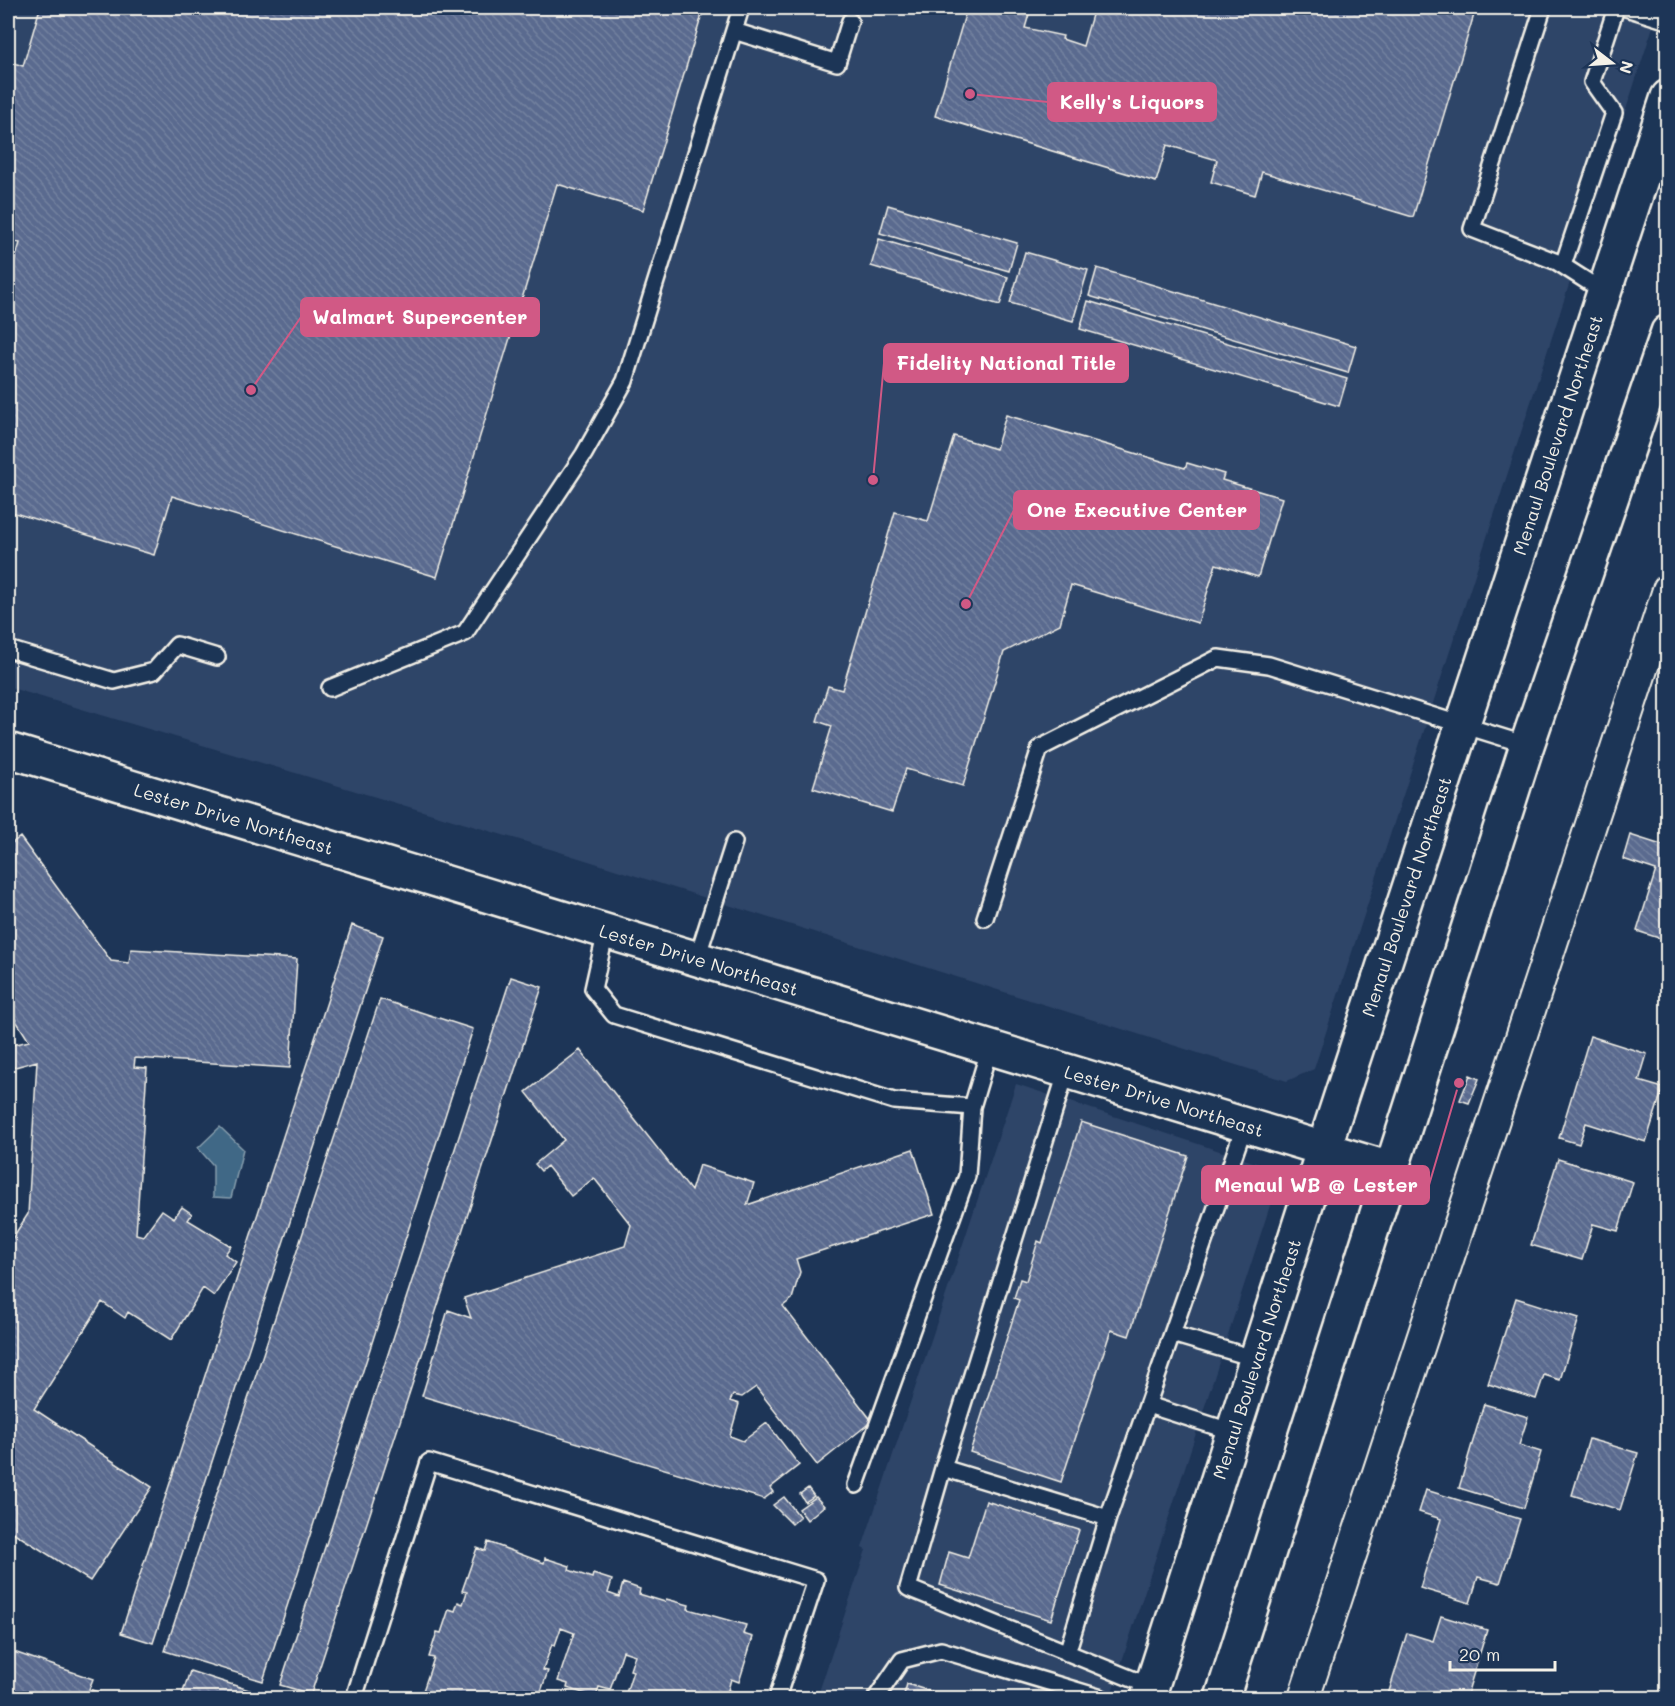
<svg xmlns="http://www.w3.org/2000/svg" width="1675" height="1706" font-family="Mali,sans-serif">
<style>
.built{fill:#2f4568}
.water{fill:#3f6786;stroke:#879ead;stroke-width:1.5}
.building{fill:url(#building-back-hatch);stroke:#f4f1e8;stroke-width:1.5}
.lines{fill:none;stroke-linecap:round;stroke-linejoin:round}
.service-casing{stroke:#f4f1e8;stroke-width:20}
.minor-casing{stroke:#f4f1e8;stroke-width:34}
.tertiary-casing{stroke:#f4f1e8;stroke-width:38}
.secondary-casing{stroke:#f4f1e8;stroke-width:38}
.service{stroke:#1d3557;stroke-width:15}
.minor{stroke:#1d3557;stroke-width:30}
.tertiary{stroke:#1d3557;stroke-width:33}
.secondary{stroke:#1d3557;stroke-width:33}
.labels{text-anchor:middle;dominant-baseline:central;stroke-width:4.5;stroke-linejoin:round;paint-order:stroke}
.street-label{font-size:18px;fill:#f4f1e8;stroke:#1d3557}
.leader{fill:none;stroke:#d15985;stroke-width:2}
.callout-dot{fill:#d15985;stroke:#1d3557;stroke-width:2}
.callout{fill:#d15985;stroke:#d15985;stroke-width:2}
.callout-label{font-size:20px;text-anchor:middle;font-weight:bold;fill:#fff}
</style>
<defs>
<pattern id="building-back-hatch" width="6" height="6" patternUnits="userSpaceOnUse" patternTransform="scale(1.5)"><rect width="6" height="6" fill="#5a6b8f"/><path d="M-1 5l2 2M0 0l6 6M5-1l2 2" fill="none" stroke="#72819f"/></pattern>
</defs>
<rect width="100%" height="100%" fill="#1d3557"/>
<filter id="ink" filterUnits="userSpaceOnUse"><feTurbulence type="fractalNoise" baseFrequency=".0167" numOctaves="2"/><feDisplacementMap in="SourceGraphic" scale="12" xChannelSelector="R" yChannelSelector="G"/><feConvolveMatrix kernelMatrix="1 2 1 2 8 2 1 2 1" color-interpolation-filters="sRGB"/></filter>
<g filter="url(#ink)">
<path class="built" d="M 8,8 L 1659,8 L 1314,1069 L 1287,1081 L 560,852 L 8,687 Z
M 1016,1084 L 1259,1164 L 1272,1176 L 1276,1187 L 1110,1698 L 817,1698 L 866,1550 L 862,1548 Z"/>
<path class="water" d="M 220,1127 L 243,1149 L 231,1198 L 213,1197 L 213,1165 L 198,1148 Z"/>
<path class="building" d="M 40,8 L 704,8 L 643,210 L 557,184 L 437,577 L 172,496 L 154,555 L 8,511 L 8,283 L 20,243 L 8,240 L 8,61 L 23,66 Z
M 967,8 L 1018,8 L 1030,11 L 1025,28 L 1063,36 L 1062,39 L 1083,46 L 1094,8 L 1112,11 L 1113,8 L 1476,8 L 1413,217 L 1262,172 L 1255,195 L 1211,182 L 1217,160 L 1167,145 L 1156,182 L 935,116 Z
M 888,205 L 1017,243 L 1009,271 L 880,233 Z
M 879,239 L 1008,277 L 1000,305 L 871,266 Z
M 1025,252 L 1088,270 L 1073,321 L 1010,303 Z
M 1097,268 L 1356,346 L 1348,373 L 1089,296 Z
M 1088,301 L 1347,379 L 1339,406 L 1080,329 Z
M 1006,415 L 1185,468 L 1187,463 L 1224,474 L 1222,480 L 1282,498 L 1258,577 L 1216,564 L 1198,623 L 1071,585 L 1060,624 L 1004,652 L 963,786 L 906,769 L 892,812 L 813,788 L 832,726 L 817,721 L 828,686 L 842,690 L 895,512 L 928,521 L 954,436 L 996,449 Z
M 1630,835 L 1668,847 L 1668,941 L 1637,931 L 1656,870 L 1623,859 Z
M 20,837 L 111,961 L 129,963 L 131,949 L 297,959 L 290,1068 L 135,1058 L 134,1067 L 147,1068 L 136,1234 L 143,1236 L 162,1210 L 174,1218 L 182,1207 L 192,1214 L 188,1220 L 231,1246 L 225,1254 L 236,1262 L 214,1296 L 203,1288 L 171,1340 L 128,1312 L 125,1318 L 102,1302 L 34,1409 L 152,1487 L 90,1581 L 8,1529 L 8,1245 L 28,1214 L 37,1061 L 8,1069 L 8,1046 L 29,1041 L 8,1008 L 8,846 Z
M 352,925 L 383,936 L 153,1643 L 121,1633 Z
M 511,977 L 542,987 L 311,1694 L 280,1685 Z
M 380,999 L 473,1029 L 263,1681 L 165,1651 Z
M 1590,1036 L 1647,1054 L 1639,1081 L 1663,1088 L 1646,1142 L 1586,1123 L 1579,1144 L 1559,1138 Z
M 580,1050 L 691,1191 L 699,1165 L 754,1183 L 747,1205 L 913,1149 L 934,1214 L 796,1259 L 800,1272 L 792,1299 L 783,1306 L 872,1421 L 817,1465 L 756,1387 L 742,1397 L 733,1395 L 730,1401 L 739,1404 L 730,1436 L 743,1441 L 767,1423 L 799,1465 L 770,1488 L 773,1492 L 764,1499 L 422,1396 L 448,1310 L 471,1318 L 464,1298 L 625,1246 L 631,1225 L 594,1178 L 571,1196 L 547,1166 L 541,1171 L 535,1164 L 564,1140 L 526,1092 Z
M 1470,1075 L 1479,1079 L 1469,1103 L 1460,1100 Z
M 1081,1122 L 1188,1156 L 1129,1336 L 1111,1330 L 1061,1482 L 970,1452 L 1019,1300 L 1014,1298 L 1020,1279 L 1026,1281 L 1038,1241 L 1042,1243 Z
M 1558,1159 L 1633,1182 L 1618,1231 L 1593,1224 L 1582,1260 L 1531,1245 Z
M 1516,1298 L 1579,1318 L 1560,1380 L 1544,1375 L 1536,1399 L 1488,1384 Z
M 1484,1404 L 1528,1417 L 1519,1445 L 1541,1452 L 1524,1508 L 1459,1488 Z
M 1589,1439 L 1638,1453 L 1620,1510 L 1572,1495 Z
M 808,1488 L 814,1496 L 805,1502 L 800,1494 Z
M 1426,1490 L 1520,1519 L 1500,1583 L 1478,1577 L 1470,1603 L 1420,1588 L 1441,1519 L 1419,1512 Z
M 784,1497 L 800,1517 L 792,1524 L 773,1505 Z
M 816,1497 L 824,1506 L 807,1520 L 799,1509 Z
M 986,1501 L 1079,1530 L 1051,1620 L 940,1585 L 949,1552 L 968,1558 Z
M 488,1542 L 544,1563 L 545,1558 L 570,1566 L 569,1570 L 592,1578 L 593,1574 L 612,1580 L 608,1593 L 619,1597 L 623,1583 L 640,1589 L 639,1594 L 665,1602 L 666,1599 L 689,1605 L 688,1609 L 746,1625 L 743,1634 L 753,1637 L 739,1682 L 731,1679 L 728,1690 L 734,1692 L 732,1698 L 621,1698 L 622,1695 L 625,1696 L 633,1671 L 630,1670 L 635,1655 L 623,1651 L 610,1690 L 599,1687 L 596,1697 L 567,1688 L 568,1684 L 558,1681 L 574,1633 L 561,1628 L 555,1645 L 552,1644 L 543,1670 L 548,1671 L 540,1694 L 537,1692 L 535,1698 L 416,1698 L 418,1692 L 422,1694 L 434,1658 L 429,1657 L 437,1632 L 441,1633 L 449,1609 L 455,1611 L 458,1602 L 463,1604 L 467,1592 L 462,1591 L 477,1548 L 485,1551 Z
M 1441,1616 L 1487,1630 L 1466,1698 L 1387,1698 L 1407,1633 L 1433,1641 Z
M 8,1650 L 93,1679 L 89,1689 L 100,1693 L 98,1698 L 8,1698 Z
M 190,1671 L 252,1691 L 249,1698 L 181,1698 Z
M 907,1684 L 951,1698 L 903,1698 Z"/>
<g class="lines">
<defs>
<path id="service" d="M 1543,8 L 1472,229 L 1557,262 L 1604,292
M 1626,8 L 1668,21
M 734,31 L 837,63 L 850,21
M 1563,265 L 1614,113 L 1592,82 L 1616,8
M 8,649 L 114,681 L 154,671 L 177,645 L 217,657
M 330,688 L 465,633 L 584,454 L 625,381 L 741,8
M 985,918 L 1040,748 L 1218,658 L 1269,665 L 1527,745
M 606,931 L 593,989 L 614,1015 L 894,1101 L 972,1107
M 697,958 L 734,842
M 1067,1070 L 943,1468 L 1108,1518 L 1245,1124
M 1172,1334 L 1257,1359
M 1148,1405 L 1233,1432
M 943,1468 L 908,1588 L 1152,1687
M 856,1485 L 967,1176 L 972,1107 L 990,1047
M 1067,1653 L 1108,1518
M 354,1698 L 429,1462 L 816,1580 L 777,1698
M 876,1698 L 902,1660 L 941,1650 L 1102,1698"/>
<path id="minor" d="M 1304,1698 L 1668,590"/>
<g id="tertiary">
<path id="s1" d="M 8,750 L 1390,1169"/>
</g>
<g id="secondary">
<path id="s2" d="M 1148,1698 L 1324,1148 L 1668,97"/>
<path d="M 1222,1698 L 1527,745 L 1668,332"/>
</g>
</defs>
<use href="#service" class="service-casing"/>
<use href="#minor" class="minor-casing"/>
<use href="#tertiary" class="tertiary-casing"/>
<use href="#secondary" class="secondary-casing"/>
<use href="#service" class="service"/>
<use href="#minor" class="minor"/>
<use href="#tertiary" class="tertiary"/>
<use href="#secondary" class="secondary"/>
</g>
</g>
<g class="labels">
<g class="street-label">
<text stroke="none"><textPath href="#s2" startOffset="1328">Menaul Boulevard Northeast</textPath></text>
<text stroke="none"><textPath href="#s1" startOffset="236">Lester Drive Northeast</textPath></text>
<text stroke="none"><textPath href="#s2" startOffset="842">Menaul Boulevard Northeast</textPath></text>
<text stroke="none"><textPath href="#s1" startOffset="722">Lester Drive Northeast</textPath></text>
<text stroke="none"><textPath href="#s1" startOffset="1208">Lester Drive Northeast</textPath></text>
<text stroke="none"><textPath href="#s2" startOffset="356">Menaul Boulevard Northeast</textPath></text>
</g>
</g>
<path class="leader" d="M970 94L1048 102M251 390L301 317M873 480L884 363M966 604L1014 510M1459 1083L1429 1185"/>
<g class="callout-dot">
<circle cx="970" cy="94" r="6"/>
<circle cx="251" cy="390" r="6"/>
<circle cx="873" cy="480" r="6"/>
<circle cx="966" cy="604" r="6"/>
<circle cx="1459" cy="1083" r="6"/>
</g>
<g class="callout">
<rect x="1048" y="83" width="168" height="38" rx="6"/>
<rect x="301" y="298" width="238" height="38" rx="6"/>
<rect x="884" y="344" width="244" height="38" rx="6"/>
<rect x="1014" y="491" width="245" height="38" rx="6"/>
<rect x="1202" y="1166" width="227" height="38" rx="6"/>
</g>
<g class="callout-label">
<text x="1132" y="109">Kelly's Liquors</text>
<text x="420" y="324">Walmart Supercenter</text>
<text x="1006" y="370">Fidelity National Title</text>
<text x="1137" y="517">One Executive Center</text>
<text x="1316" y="1192">Menaul WB @ Lester</text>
</g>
<rect width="1675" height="1706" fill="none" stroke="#1d3557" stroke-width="30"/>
<rect x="15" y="15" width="1645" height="1676" fill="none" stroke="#f4f1e8" stroke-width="2" filter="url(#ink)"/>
<g transform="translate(1612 63) rotate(107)" stroke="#1d3557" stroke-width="4.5" paint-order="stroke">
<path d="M0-4.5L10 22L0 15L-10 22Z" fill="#f4f1e8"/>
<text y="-9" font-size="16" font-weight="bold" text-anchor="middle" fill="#f4f1e8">N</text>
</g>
<path d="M1450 1661v9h105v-9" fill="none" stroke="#f4f1e8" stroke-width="3"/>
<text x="1459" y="1661" font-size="18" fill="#f4f1e8" stroke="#1d3557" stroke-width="4.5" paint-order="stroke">20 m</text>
</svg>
